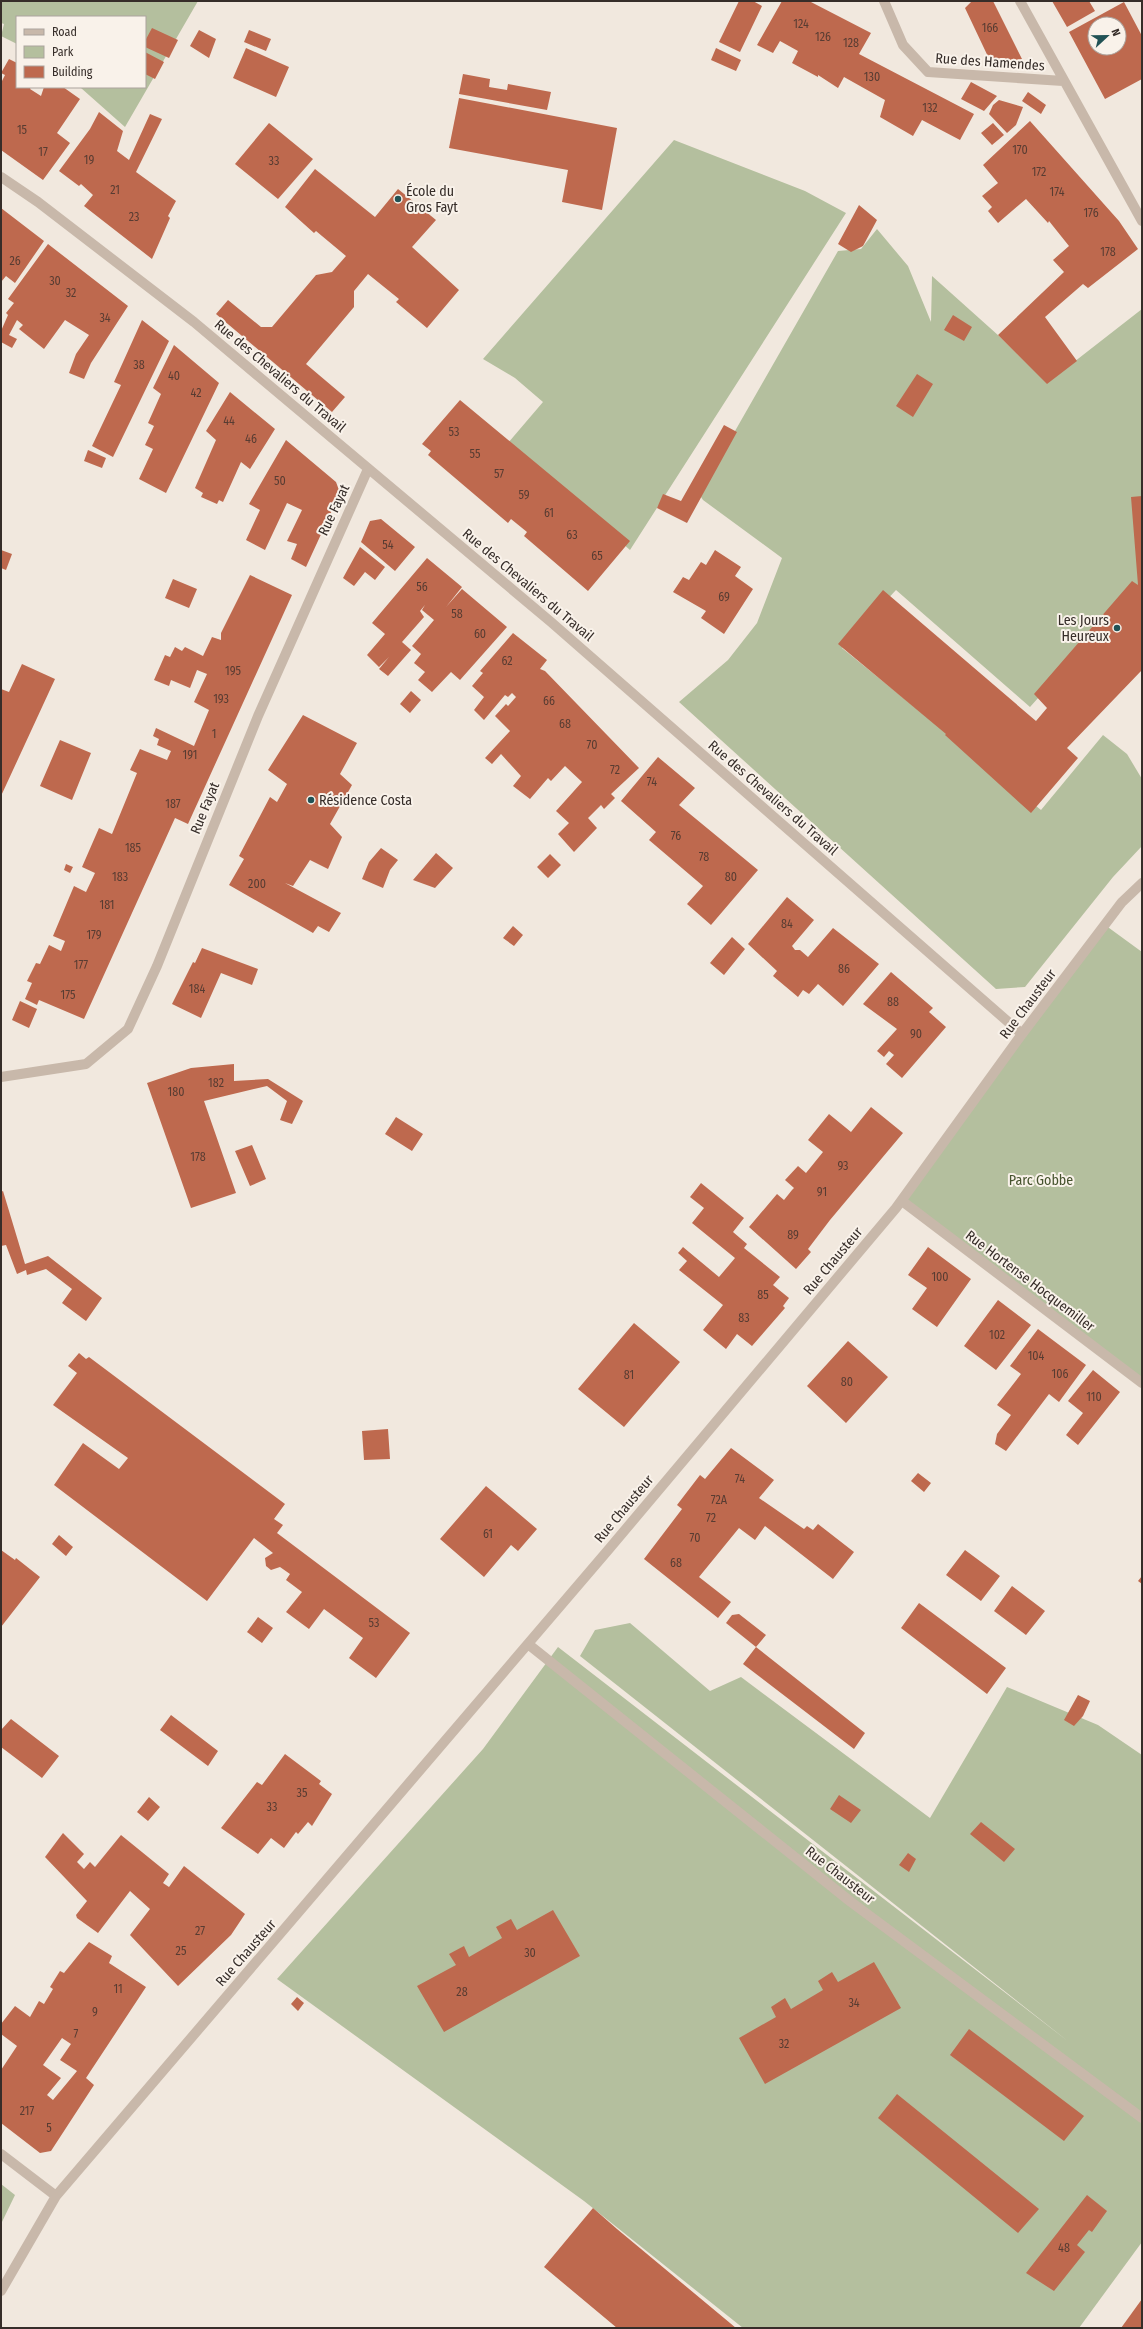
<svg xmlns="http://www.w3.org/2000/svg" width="1143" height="2329" font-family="'Fira Sans Condensed',sans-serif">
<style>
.green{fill:#b4bf9e}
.building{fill:#be694e;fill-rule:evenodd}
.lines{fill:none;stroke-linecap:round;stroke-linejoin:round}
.minor{stroke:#c8b8aa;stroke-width:10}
.poi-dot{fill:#215255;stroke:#f9f2ea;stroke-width:1.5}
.labels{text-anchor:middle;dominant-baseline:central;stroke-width:4;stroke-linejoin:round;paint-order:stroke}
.number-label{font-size:12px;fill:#583c32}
.street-label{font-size:14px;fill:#362d29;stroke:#f9f2ea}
.poi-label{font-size:14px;fill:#362d29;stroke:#f9f2ea;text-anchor:start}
.park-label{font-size:14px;fill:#46532e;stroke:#f9f2ea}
</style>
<rect width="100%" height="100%" fill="#f1e8de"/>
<path class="green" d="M 1,1 L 198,1 L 125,127 L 81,88 L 145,87 L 145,17 L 17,17 L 17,44 L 1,36 L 4,24 L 1,23 Z
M 674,140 L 805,191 L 846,213 L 630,550 L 508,443 L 543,402 L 515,378 L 483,359 Z
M 877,229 L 908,266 L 931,322 L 932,276 L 999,336 L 1047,383 L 1142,309 L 1142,582 L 1030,707 L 896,590 L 842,648 L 1041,810 L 1103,735 L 1127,754 L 1142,779 L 1142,846 L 1113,877 L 1025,987 L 996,989 L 679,702 L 728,660 L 757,623 L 782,558 L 703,500 L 699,494 L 838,251 L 861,249 Z
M 1105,925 L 1142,952 L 1142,1383 L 902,1201 Z
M 630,1623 L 710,1691 L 741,1677 L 930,1818 L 1007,1687 L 1098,1725 L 1142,1755 L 1142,2242 L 1079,2328 L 743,2328 L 584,2201 L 277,1979 L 483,1749 L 558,1647 L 1069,2042 L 580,1656 L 595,1630 Z
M 1,2184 L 15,2195 L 1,2224 Z"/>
<path class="building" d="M 739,1 L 753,1 L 762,6 L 740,52 L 719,42 Z
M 782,1 L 809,1 L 871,33 L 859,54 L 974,114 L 960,140 L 922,120 L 913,136 L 880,117 L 885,100 L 844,77 L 838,88 L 818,75 L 818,77 L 792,63 L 798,51 L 780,41 L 773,53 L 757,45 Z
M 972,1 L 993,1 L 1022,59 L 1008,65 L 992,65 L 965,8 Z
M 1052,1 L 1089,1 L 1095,11 L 1067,27 Z
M 1124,2 L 1142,36 L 1142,79 L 1105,99 L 1069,32 ZM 1095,24 L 1119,24 L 1119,48 L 1095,48 Z
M 152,28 L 178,40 L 169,58 L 145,47 L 145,41 Z
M 199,30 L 216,39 L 209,58 L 190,46 Z
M 249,30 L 271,39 L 266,51 L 244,42 Z
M 246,48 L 289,67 L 276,97 L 233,78 Z
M 716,48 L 741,60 L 736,71 L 711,60 Z
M 145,52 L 164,62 L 155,79 L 145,74 Z
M 9,59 L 17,63 L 17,87 L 31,87 L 30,89 L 41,96 L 44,87 L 63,87 L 80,99 L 57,133 L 70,143 L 43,180 L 1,150 L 1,83 L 5,75 L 1,73 Z
M 463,74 L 490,79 L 489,87 L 507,90 L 508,84 L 551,92 L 547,110 L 459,94 Z
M 971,82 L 997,96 L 984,111 L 961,99 Z
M 1028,92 L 1046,105 L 1041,114 L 1022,101 Z
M 459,98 L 617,128 L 602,210 L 562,202 L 568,170 L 449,148 Z
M 999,100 L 1023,107 L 1016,125 L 1007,133 L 989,114 L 993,105 Z
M 99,112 L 123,131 L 117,151 L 129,160 L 150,114 L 162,119 L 136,172 L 176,201 L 168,216 L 170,218 L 152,259 L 84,206 L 93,195 L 81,184 L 79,186 L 59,171 L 90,129 Z
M 1030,121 L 1119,221 L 1138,249 L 1088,288 L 1083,284 L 1045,317 L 1077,361 L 1047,384 L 998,335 L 1064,272 L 1053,260 L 1069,246 L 1049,221 L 1048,223 L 1026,199 L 998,223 L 988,211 L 992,207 L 982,196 L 998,183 L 983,165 Z
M 269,123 L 313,159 L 278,199 L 235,164 Z
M 993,123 L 1004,135 L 992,145 L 981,133 Z
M 315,169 L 375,217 L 398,189 L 436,220 L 412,247 L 459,290 L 427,328 L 396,302 L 399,299 L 368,274 L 354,291 L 354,307 L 306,364 L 345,397 L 332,412 L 216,314 L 228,300 L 261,327 L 272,327 L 316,275 L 332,272 L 346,256 L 316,231 L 314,233 L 285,207 Z
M 859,205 L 877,220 L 863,246 L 851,252 L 838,244 Z
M 1,208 L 44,241 L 15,283 L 6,276 L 1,282 Z
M 48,244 L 128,306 L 91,363 L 84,379 L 69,373 L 76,354 L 89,335 L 65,320 L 44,349 L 19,329 L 23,325 L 17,320 L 9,335 L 17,339 L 12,348 L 1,342 L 1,331 L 8,315 L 6,313 L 14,303 L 8,299 Z
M 953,315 L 972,327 L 964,341 L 944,330 Z
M 142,320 L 169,341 L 113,457 L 92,446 L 121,385 L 114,382 Z
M 174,345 L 219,383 L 166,493 L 139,479 L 153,449 L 145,445 L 154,426 L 148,423 L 161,394 L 153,388 Z
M 917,374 L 933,384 L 913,417 L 896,406 Z
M 230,392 L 275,429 L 250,469 L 241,462 L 223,502 L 219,500 L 217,504 L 201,497 L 203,493 L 195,488 L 216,440 L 206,431 Z
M 460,400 L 630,541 L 588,591 L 524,536 L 527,532 L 511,519 L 508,523 L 428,455 L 431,451 L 422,444 Z
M 724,425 L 737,432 L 687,523 L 657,508 L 663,494 L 681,501 Z
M 286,440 L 336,482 L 340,493 L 306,567 L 291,559 L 297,544 L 287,541 L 302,510 L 287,503 L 265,550 L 246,540 L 260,510 L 249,504 Z
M 88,450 L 106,458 L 102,468 L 84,461 Z
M 1142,496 L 1142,670 L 1067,748 L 1078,758 L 1031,813 L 945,735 L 946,734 L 838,644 L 883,590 L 1036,721 L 1047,708 L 1034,694 L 1132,581 L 1138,585 L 1131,497 Z
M 381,519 L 415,547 L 395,571 L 361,542 L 370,521 Z
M 360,547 L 385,567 L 375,580 L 365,572 L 354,586 L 343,578 Z
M 1,550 L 12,554 L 6,570 L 1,568 Z
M 715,550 L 741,567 L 735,576 L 753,589 L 724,634 L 701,618 L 706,611 L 673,592 L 683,577 L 689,580 L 701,562 L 706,565 Z
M 427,558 L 462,587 L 446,607 L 462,589 L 507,627 L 460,680 L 451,672 L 432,692 L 418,680 L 425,672 L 414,663 L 421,654 L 412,646 L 434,620 L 422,610 L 425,605 L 420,611 L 424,617 L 402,642 L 411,650 L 388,676 L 379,669 L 389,657 L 379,667 L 367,655 L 385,634 L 372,623 Z
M 250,575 L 292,595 L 188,824 L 175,818 L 84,1019 L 39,1000 L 37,1005 L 25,999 L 32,983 L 27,981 L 36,963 L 40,964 L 49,945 L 61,951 L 65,941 L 53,936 L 74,886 L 86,892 L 95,873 L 82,867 L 99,828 L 112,834 L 137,773 L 130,770 L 140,749 L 167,760 L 171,751 L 157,745 L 159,739 L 153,736 L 156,728 L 194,746 L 209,710 L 194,702 L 207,674 L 197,670 L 190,688 L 171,680 L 169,686 L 154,680 L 165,655 L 170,657 L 175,647 L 182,651 L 185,647 L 203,656 L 212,637 L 221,640 L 221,633 Z
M 173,579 L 197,589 L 189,608 L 165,598 Z
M 513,633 L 547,660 L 540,669 L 545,671 L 639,768 L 611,794 L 615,798 L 604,809 L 601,805 L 588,818 L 597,828 L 574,852 L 558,834 L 569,823 L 556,811 L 582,782 L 565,766 L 551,781 L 548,778 L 530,799 L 513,786 L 521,776 L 501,754 L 492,764 L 485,758 L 510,731 L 495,716 L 506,704 L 508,706 L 516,697 L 512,693 L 508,697 L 505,695 L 484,720 L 474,710 L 484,697 L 472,686 L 483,673 L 480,671 Z
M 22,664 L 55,679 L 1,796 L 1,689 L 9,692 Z
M 411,691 L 421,700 L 410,713 L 400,704 Z
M 303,715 L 357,743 L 340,774 L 352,785 L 330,824 L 342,837 L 328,869 L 310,860 L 293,886 L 285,883 L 341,913 L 329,932 L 318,926 L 313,933 L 229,885 L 244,859 L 239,856 L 270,797 L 277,802 L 287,784 L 268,770 Z
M 60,740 L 91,753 L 72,800 L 40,786 Z
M 658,757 L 695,788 L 679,805 L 758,870 L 711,925 L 687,904 L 703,886 L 649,840 L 656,832 L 621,801 Z
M 381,848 L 398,860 L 390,870 L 383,888 L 362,879 L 369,862 Z
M 436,853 L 453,868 L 435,888 L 413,880 Z
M 550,854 L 561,865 L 548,878 L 537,867 Z
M 66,864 L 73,867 L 70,873 L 64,870 Z
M 787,897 L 814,920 L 792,946 L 795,950 L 800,950 L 808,957 L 833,928 L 879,964 L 843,1006 L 818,984 L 809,994 L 803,990 L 798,997 L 773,976 L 777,971 L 748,944 Z
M 513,926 L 523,935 L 514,946 L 503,938 Z
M 732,937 L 745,949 L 724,975 L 710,963 Z
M 202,948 L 258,969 L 252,985 L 221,973 L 201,1018 L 172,1004 L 193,962 L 195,963 Z
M 891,972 L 933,1008 L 929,1012 L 946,1027 L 902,1078 L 886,1064 L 894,1055 L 889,1051 L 884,1057 L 877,1051 L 897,1029 L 863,1004 Z
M 20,1001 L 37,1009 L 29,1028 L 12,1020 Z
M 234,1064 L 234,1081 L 268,1079 L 303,1101 L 292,1124 L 280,1120 L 287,1101 L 267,1086 L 204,1101 L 236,1193 L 191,1208 L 147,1083 L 191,1068 Z
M 871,1107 L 903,1133 L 830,1220 L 808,1249 L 811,1252 L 796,1269 L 749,1227 L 777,1194 L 784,1200 L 792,1190 L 794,1188 L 785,1180 L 798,1166 L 806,1173 L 823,1152 L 808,1140 L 829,1114 L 851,1132 Z
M 396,1117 L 423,1134 L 412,1151 L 385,1134 Z
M 252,1145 L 266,1179 L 250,1186 L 235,1151 Z
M 701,1183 L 744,1218 L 733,1232 L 747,1244 L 744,1248 L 780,1277 L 773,1285 L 789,1298 L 783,1306 L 785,1308 L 752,1346 L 737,1334 L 726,1349 L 703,1330 L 723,1305 L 679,1270 L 687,1261 L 678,1253 L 683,1247 L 719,1277 L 735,1258 L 692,1223 L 704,1208 L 690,1197 Z
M 3,1191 L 25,1264 L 48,1256 L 102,1298 L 86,1321 L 62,1303 L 72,1289 L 46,1269 L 27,1275 L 26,1270 L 17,1274 L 6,1245 L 1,1246 L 1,1192 Z
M 928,1247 L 971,1279 L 937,1327 L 912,1309 L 927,1288 L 908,1275 Z
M 998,1300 L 1031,1325 L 996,1370 L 964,1346 Z
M 634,1323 L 680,1362 L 624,1427 L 578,1389 Z
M 1038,1329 L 1086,1365 L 1059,1402 L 1049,1394 L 1006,1451 L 995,1444 L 997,1434 L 1011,1415 L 997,1405 L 1021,1374 L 1010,1366 Z
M 848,1341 L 888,1377 L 846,1423 L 807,1386 Z
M 79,1353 L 86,1359 L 89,1357 L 285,1504 L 274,1519 L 283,1525 L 277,1533 L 410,1633 L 376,1678 L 349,1658 L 363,1638 L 324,1609 L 309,1629 L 286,1612 L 302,1592 L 286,1580 L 290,1574 L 280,1567 L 271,1570 L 266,1566 L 265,1558 L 273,1553 L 254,1538 L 207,1601 L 54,1485 L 83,1443 L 119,1469 L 128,1458 L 53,1405 L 77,1373 L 68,1366 Z
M 1093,1370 L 1120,1392 L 1078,1445 L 1066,1435 L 1083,1413 L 1068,1401 Z
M 388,1429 L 390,1459 L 364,1460 L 362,1431 Z
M 731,1448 L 774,1480 L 759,1498 L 804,1529 L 807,1526 L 813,1530 L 818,1524 L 854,1552 L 833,1579 L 765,1526 L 755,1540 L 739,1528 L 699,1577 L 731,1602 L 718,1618 L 644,1559 L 682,1509 L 677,1505 L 700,1475 L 705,1479 Z
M 918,1473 L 931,1483 L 924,1492 L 911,1481 Z
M 486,1486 L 537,1529 L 518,1551 L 511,1545 L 484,1577 L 440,1539 Z
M 59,1535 L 73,1547 L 66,1556 L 52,1544 Z
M 1,1550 L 15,1560 L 16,1558 L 40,1577 L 1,1627 Z
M 965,1550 L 1000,1576 L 981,1601 L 946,1575 Z
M 1142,1576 L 1142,1584 L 1138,1581 Z
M 1012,1586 L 1045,1611 L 1026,1635 L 994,1611 Z
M 919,1603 L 1006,1668 L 987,1694 L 901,1628 Z
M 739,1614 L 766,1635 L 756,1647 L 726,1623 L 732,1615 Z
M 258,1617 L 273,1628 L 262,1643 L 247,1632 Z
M 756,1647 L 865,1733 L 854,1749 L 743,1664 Z
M 1078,1695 L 1090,1701 L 1083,1716 L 1074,1726 L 1064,1720 Z
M 171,1715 L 218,1751 L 208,1766 L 160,1730 Z
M 11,1719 L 59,1756 L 42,1778 L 1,1747 L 1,1730 Z
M 285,1754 L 321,1781 L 319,1784 L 332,1794 L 312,1826 L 308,1822 L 298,1834 L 296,1832 L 284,1848 L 271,1838 L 258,1854 L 221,1828 L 257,1782 L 262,1785 Z
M 839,1795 L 861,1810 L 851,1823 L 830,1809 Z
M 149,1797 L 160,1807 L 148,1821 L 137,1812 Z
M 981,1822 L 1015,1849 L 1004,1862 L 970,1834 Z
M 63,1833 L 84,1854 L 77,1862 L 84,1869 L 90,1862 L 95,1867 L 121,1835 L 169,1874 L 163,1883 L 169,1887 L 184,1866 L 245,1914 L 231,1935 L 178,1986 L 130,1935 L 150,1909 L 130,1891 L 98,1933 L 77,1918 L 76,1915 L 87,1901 L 45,1857 Z
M 908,1853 L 916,1859 L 909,1872 L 899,1865 Z
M 553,1910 L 580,1956 L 444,2032 L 417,1986 L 456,1965 L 449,1954 L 464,1946 L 469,1957 L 502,1938 L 496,1927 L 511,1919 L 517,1930 Z
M 89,1942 L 112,1956 L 109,1963 L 146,1987 L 86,2078 L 94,2085 L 51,2151 L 40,2153 L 1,2123 L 1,2070 L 17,2046 L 1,2034 L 1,2024 L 15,2006 L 30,2017 L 39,2001 L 44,2004 L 53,1989 L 50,1987 L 60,1971 L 64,1973 ZM 62,2038 L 71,2044 L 60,2060 L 77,2071 L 53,2100 L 47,2095 L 61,2078 L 43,2065 Z
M 874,1962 L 901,2008 L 765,2084 L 739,2038 L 776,2017 L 771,2007 L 785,1998 L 791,2009 L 823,1990 L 818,1981 L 832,1972 L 838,1982 Z
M 297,1997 L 304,2003 L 298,2011 L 291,2004 Z
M 969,2029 L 1084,2116 L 1064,2141 L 950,2055 Z
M 897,2094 L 1039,2209 L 1018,2233 L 878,2118 Z
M 1087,2195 L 1107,2211 L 1092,2232 L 1089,2230 L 1077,2245 L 1085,2252 L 1054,2291 L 1026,2273 Z
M 593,2208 L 617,2229 L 736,2328 L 617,2328 L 544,2267 Z
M 1142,2299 L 1142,2328 L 1121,2328 Z"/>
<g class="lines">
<path class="minor" d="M 884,1 L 903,45 L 928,72 L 1063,81
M 1020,1 L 1142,221
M 1,177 L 38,202 L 194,322 L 551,622 L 1022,1034
M 1,1077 L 86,1064 L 128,1029 L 157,966 L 258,716 L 368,469
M 902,1201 L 1142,1383
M 528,1644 L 851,1902 L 1142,2118
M 1,2154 L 56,2196
M 1,2291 L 56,2196 L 609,1549 L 896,1208 L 1022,1034 L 1122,902 L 1142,883"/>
</g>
<g class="poi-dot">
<circle cx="398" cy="199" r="4"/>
<circle cx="1117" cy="628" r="4"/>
<circle cx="311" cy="800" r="4"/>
</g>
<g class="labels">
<g class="number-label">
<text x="801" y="24">124</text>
<text x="990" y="28">166</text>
<text x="823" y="37">126</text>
<text x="851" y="43">128</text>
<text x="872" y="77">130</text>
<text x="930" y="108">132</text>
<text x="22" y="130">15</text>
<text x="1020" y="150">170</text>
<text x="43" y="152">17</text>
<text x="89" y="160">19</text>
<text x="274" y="161">33</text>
<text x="1039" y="172">172</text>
<text x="115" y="190">21</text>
<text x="1057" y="192">174</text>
<text x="1091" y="213">176</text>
<text x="134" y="217">23</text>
<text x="1108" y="252">178</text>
<text x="15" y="261">26</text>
<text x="55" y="281">30</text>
<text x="71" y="293">32</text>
<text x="105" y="318">34</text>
<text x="139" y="365">38</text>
<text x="174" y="376">40</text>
<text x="196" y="393">42</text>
<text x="229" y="421">44</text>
<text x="454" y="432">53</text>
<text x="251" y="439">46</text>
<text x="475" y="454">55</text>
<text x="499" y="474">57</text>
<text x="280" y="481">50</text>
<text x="524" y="495">59</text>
<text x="549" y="513">61</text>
<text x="572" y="535">63</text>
<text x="388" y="545">54</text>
<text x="597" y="556">65</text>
<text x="422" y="587">56</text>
<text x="724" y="597">69</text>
<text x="457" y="614">58</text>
<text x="480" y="634">60</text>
<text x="507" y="661">62</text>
<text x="233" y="671">195</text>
<text x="221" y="699">193</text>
<text x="549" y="701">66</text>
<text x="565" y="724">68</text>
<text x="214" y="734">1</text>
<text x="592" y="745">70</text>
<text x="190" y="755">191</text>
<text x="615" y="770">72</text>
<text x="652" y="782">74</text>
<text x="173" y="804">187</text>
<text x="676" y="836">76</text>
<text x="133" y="848">185</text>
<text x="704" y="857">78</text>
<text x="120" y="877">183</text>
<text x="731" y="877">80</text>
<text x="257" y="884">200</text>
<text x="107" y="905">181</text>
<text x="787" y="924">84</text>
<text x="94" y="935">179</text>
<text x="81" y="965">177</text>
<text x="844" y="969">86</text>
<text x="197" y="989">184</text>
<text x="68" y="995">175</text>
<text x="893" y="1002">88</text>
<text x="916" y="1034">90</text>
<text x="216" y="1083">182</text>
<text x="176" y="1092">180</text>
<text x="198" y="1157">178</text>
<text x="843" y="1166">93</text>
<text x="822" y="1192">91</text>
<text x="793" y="1235">89</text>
<text x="940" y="1277">100</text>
<text x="763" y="1295">85</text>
<text x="744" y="1318">83</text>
<text x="997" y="1335">102</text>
<text x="1036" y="1356">104</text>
<text x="1060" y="1374">106</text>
<text x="629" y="1375">81</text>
<text x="847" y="1382">80</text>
<text x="1094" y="1397">110</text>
<text x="740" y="1479">74</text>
<text x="719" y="1500">72A</text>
<text x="711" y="1518">72</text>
<text x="488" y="1534">61</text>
<text x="695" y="1538">70</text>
<text x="676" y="1563">68</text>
<text x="374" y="1623">53</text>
<text x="302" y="1793">35</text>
<text x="272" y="1807">33</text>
<text x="200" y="1931">27</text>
<text x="181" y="1951">25</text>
<text x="530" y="1953">30</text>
<text x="118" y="1989">11</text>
<text x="462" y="1992">28</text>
<text x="854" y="2003">34</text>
<text x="95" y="2012">9</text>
<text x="76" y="2034">7</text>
<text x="784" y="2044">32</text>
<text x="27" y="2111">217</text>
<text x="49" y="2128">5</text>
<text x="1064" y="2248">48</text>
</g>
<g class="street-label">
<text transform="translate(990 62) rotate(4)">Rue des Hamendes</text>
<text transform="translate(280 376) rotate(40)">Rue des Chevaliers du Travail</text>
<text transform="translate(334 510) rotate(-65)">Rue Fayat</text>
<text transform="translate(528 585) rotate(40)">Rue des Chevaliers du Travail</text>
<text transform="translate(773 798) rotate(41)">Rue des Chevaliers du Travail</text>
<text transform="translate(205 808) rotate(-68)">Rue Fayat</text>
<text transform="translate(1028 1004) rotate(-53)">Rue Chausteur</text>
<text transform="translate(833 1261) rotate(-50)">Rue Chausteur</text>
<text transform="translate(1030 1281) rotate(37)">Rue Hortense Hocquemiller</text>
<text transform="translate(624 1509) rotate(-50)">Rue Chausteur</text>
<text transform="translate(840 1875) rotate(38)">Rue Chausteur</text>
<text transform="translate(246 1953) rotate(-49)">Rue Chausteur</text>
</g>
<g class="poi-label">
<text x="406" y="191">École du<tspan x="406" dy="16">Gros Fayt</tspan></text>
<text x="1109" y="620" text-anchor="end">Les Jours<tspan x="1109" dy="16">Heureux</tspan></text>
<text x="319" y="800">Résidence Costa</text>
</g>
<g class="park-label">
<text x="1041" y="1180">Parc Gobbe</text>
</g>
</g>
<rect width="1143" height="2329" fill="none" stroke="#362d29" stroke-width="4"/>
<rect x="16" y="16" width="130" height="72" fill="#f9f2ea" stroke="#aba39d"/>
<rect x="24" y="29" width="20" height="6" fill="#c8b8aa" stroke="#aba39d"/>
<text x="52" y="36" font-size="12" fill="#362d29">Road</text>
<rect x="24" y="46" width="20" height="12" fill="#b4bf9e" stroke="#aba39d"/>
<text x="52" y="56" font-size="12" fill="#362d29">Park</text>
<rect x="24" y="66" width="20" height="12" fill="#be694e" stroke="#aba39d"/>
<text x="52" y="76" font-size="12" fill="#362d29">Building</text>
<g transform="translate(1107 36) rotate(68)"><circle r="19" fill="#f9f2ea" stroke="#aba39d"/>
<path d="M0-3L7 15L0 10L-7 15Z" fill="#215255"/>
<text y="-6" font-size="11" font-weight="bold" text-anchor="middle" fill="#362d29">N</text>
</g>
</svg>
